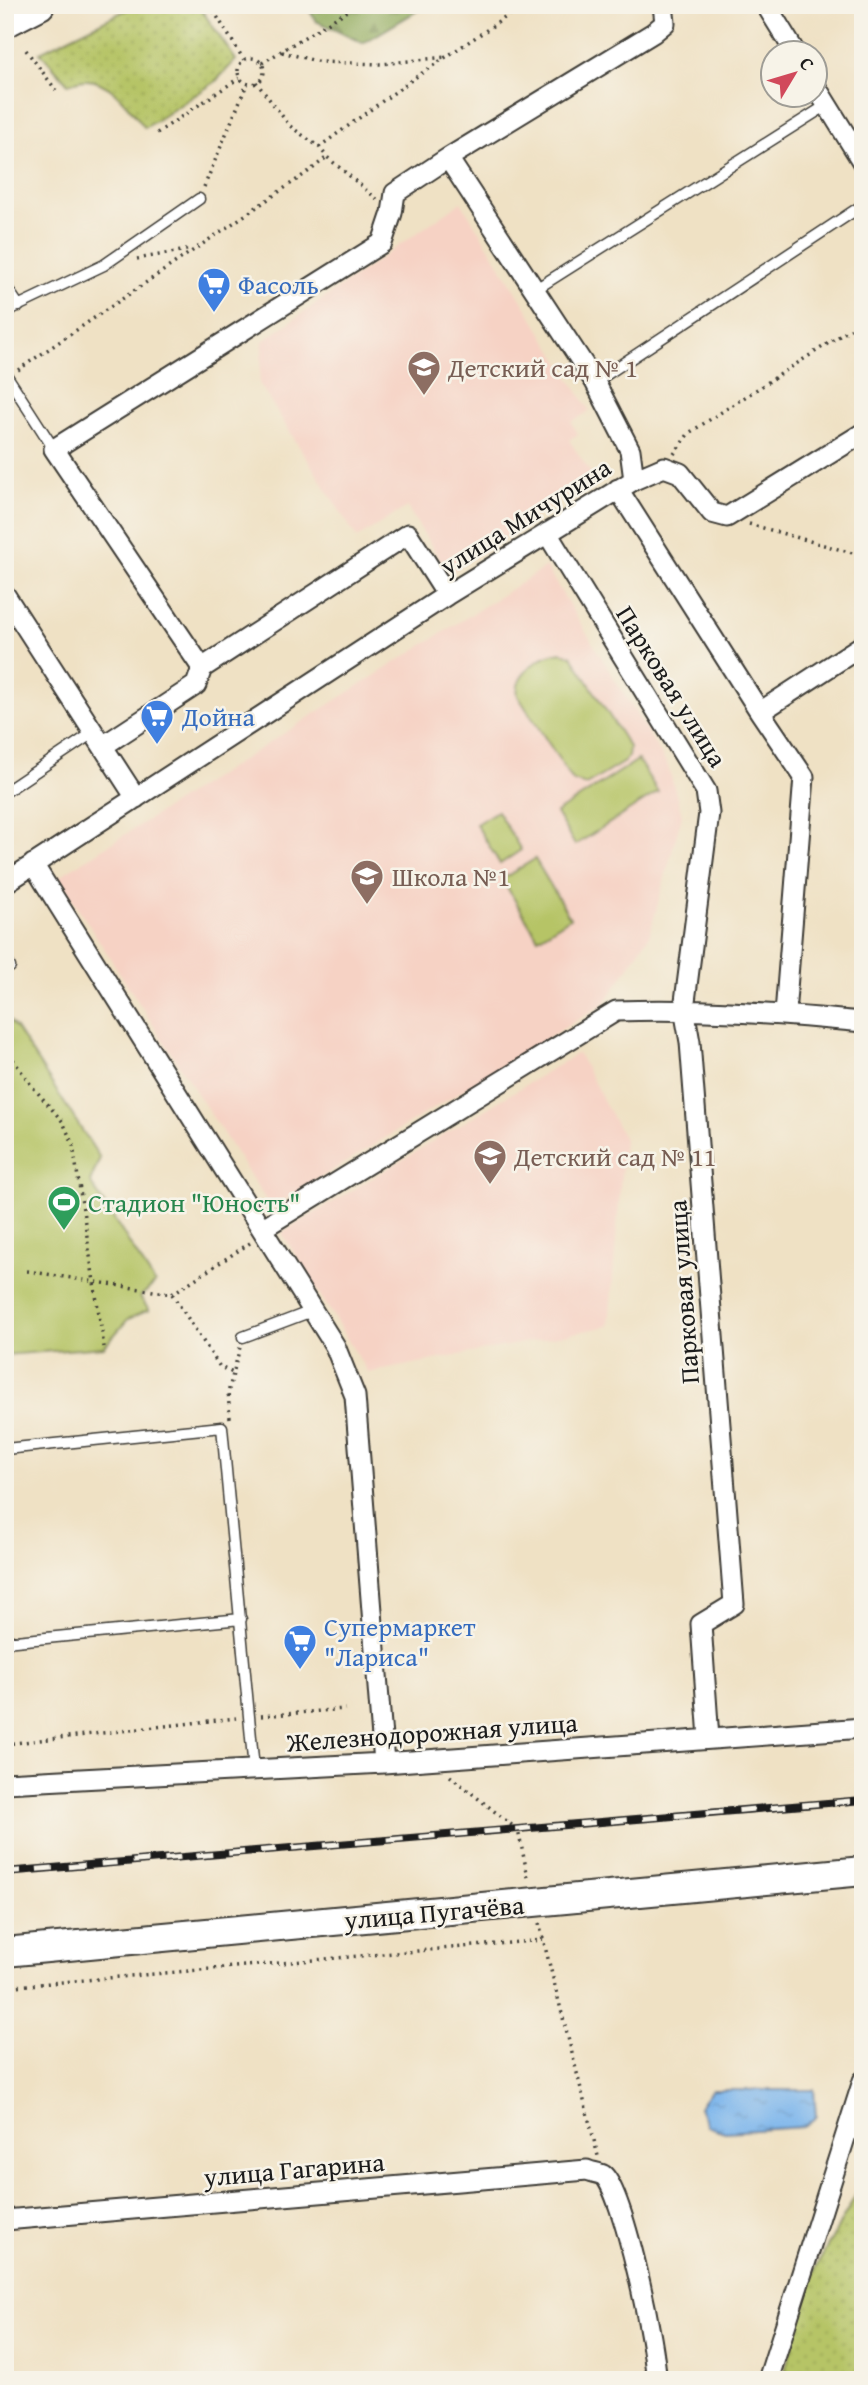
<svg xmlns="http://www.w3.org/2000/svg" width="868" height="2385" font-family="'Gentium Book Plus',serif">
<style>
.built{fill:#f6d2c4}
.grass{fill:url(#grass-dots);stroke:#697041;stroke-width:2}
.forest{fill:url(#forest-firs);stroke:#56633c;stroke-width:2}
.garden{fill:#b6c466;stroke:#697041;stroke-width:2}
.water{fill:url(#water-ripples);stroke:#4c6884;stroke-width:2}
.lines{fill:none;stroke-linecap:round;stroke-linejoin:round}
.lane-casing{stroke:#3c3a35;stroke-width:13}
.street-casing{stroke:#3c3a35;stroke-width:23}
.secondary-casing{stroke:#3c3a35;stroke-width:32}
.path{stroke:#3c3a35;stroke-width:3.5;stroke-dasharray:2 5;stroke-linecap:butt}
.lane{stroke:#fff;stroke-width:10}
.street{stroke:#fff;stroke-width:19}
.secondary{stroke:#fff;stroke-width:28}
.rail-casing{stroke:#1c1c1c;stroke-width:8}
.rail{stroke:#f7f3e8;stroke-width:5;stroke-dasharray:16;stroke-linecap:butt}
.labels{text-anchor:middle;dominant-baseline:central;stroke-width:5;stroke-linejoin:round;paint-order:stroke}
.shop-label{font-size:26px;fill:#366cbe;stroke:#f7f3e8;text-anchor:start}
.education-label{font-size:26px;fill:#785e54;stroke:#f7f3e8;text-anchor:start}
.street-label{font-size:26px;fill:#1c1c1c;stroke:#f7f3e8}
.leisure-label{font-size:26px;fill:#27864d;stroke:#f7f3e8;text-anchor:start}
</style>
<defs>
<pattern id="grass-dots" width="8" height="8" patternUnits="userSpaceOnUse" patternTransform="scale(1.75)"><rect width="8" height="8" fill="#b6c466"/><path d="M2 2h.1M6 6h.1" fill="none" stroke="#9ca858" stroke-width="1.8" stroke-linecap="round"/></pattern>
<pattern id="forest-firs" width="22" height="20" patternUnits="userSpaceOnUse" patternTransform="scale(1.75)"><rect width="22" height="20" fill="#90aa5b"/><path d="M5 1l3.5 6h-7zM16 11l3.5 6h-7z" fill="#758a4a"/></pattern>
<pattern id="water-ripples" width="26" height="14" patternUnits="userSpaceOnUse" patternTransform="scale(1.75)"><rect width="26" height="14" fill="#7cb5ec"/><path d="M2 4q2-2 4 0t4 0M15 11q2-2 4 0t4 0" fill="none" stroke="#6b9bca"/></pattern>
</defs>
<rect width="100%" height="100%" fill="#f7f3e8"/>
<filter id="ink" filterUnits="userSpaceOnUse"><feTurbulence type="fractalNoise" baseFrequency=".0143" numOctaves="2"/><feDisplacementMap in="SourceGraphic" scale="14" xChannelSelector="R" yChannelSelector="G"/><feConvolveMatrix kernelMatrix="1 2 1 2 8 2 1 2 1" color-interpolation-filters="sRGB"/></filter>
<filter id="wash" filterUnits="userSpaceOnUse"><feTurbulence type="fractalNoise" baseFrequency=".00686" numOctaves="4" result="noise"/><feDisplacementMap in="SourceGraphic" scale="28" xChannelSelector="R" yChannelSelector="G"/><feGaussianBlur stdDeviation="1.57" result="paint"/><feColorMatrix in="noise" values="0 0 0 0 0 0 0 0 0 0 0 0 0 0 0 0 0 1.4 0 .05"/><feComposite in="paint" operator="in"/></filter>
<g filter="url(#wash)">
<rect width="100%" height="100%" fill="#efe1c4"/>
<path class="built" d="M 461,202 L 590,411 L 571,422 L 578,434 L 569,440 L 594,478 L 449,574 L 407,507 L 357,538 L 259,383 L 263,341 Z
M 546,567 L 668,766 L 682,815 L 649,936 L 605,1003 L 271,1208 L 58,877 Z
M 578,1053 L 624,1139 L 609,1326 L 368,1373 L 282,1233 Z"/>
<path class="grass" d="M 136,5 L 198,5 L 236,60 L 215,82 L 145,128 C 131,110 111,79 85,80 C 79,80 73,83 68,84 L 40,52 Z
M 863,2182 L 863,2380 L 782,2380 L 815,2269 Z"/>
<path class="forest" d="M 306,5 L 427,5 L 363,43 L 316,21 Z"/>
<path class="garden" d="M 561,652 L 572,656 L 629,747 L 628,757 L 624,762 L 586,785 L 573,781 L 518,696 C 513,675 541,654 561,652 Z
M 638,760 L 658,792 L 575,845 L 556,813 Z
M 497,811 L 521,850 L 500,864 L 476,824 Z
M 535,859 L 570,918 L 538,938 L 502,879 Z
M 5,1016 L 16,1028 L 100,1158 L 90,1182 L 155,1283 L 140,1297 L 149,1310 L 128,1319 L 104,1347 L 5,1355 Z"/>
<path class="water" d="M 712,2090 L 814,2090 L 816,2117 L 803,2127 L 725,2132 L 707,2126 L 699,2107 Z"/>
</g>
<g filter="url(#ink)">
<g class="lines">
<defs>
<path id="lane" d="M 5,285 L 19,306
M 536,289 L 827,105
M 5,312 L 104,265 L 199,199
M 5,373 L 54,449
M 595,382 L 863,205
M 5,792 L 94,732
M 5,957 L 10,967
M 243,1337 L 312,1311
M 5,1449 L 222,1427 L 254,1770
M 5,1642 L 241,1619"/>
<path id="street" d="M 766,5 L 795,52
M 816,87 L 863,163
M 448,158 L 595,382 L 630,450 L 634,480
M 618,489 L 760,712 L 863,645
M 547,533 L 706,791 L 709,813 L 684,1009 L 690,1042 L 734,1604 L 701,1624 L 709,1739
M 5,595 L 136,798
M 447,595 L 408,534 L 202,668 L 54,449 L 382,243 L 392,213 L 395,193 L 448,158 L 653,33 L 665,23 L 663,5
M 760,712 L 804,777 L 785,1014
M 103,746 L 196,685 L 202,668
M 33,864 L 335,1346 L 355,1396 L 384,1763
M 5,883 L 447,595 L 634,480 L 664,467 L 680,473 L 712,513 L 727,517 L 863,433
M 263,1228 L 616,1011 C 699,1008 780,1014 863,1022
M 5,1783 L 384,1763 L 863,1728
M 5,2220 L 587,2170 C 591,2172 599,2173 603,2175 C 623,2189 657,2351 656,2380
M 768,2380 L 863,2081"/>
<path id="secondary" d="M 5,23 L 40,5
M 5,1952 L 863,1871"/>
</defs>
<use href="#lane" class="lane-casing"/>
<use href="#street" class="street-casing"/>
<use href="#secondary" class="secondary-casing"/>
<path class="path" d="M 210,5 L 244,60
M 26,50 L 56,90
M 282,52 L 320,62 L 382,64 L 446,57
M238 71a13 13 0 1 1 26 0a13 13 0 1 1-26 0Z
M 262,63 L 357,5
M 256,82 L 290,126 L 319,147 L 327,157 L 377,199
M 157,133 L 239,78
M 319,147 L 413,79 L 524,5
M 204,187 L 247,84
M 137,259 L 192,249
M 18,370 L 311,170 L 327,157
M 674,454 L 689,433 L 863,321
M 749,524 L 863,556
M 5,1048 L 31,1085 L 63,1122 L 73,1145 L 104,1347
M 27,1271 L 172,1294 L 250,1243 L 249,1242
M 172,1294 L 220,1367 L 233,1373
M 230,1418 L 228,1393 L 240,1347
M 261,1716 L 345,1709
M 5,1744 L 236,1718
M 450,1776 L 518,1830 L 529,1882
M 539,1923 L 598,2156
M 5,1987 L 543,1940"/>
<use href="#lane" class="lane"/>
<use href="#street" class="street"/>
<use href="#secondary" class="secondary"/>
<defs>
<path id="rail" d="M 5,1872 L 863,1800"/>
</defs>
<use href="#rail" class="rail-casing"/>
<use href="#rail" class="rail"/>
</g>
</g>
<defs>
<symbol id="supermarket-pin" viewBox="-11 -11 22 30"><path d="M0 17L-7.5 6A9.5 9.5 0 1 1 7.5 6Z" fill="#3f7fe0" stroke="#f7f3e8"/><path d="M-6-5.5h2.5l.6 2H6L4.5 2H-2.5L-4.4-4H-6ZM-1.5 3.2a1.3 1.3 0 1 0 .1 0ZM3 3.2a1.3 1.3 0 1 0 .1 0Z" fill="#fff"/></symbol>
<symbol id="school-pin" viewBox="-11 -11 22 30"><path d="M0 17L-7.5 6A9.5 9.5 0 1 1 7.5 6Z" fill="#8d6e63" stroke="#f7f3e8"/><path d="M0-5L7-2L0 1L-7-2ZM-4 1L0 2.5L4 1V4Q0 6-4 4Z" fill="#fff"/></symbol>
<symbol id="stadium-pin" viewBox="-11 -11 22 30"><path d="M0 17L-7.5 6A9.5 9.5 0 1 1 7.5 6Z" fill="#2e9e5b" stroke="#f7f3e8"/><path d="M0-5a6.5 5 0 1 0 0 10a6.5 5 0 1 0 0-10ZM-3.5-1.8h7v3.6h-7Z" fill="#fff"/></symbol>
</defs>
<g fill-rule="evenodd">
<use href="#supermarket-pin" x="195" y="265" width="38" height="52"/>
<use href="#school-pin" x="405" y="348" width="38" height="52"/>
<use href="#supermarket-pin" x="138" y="697" width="38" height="52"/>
<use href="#school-pin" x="348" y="857" width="38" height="52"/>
<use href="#school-pin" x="471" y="1137" width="38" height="52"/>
<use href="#stadium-pin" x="45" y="1183" width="38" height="52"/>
<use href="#supermarket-pin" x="281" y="1622" width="38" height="52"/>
</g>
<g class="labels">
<g class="shop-label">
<text x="238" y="284">Фасоль</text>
<text x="182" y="716">Дойна</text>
<text x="324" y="1626">Супермаркет<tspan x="324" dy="30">"Лариса"</tspan></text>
</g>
<g class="education-label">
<text x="448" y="367">Детский сад № 1</text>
<text x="392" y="876">Школа №1</text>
<text x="514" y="1156">Детский сад № 11</text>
</g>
<g class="street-label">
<text transform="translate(525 516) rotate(-32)">улица Мичурина</text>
<text transform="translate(672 686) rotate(58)">Парковая улица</text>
<text transform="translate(683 1292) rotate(-94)">Парковая улица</text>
<text transform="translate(432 1732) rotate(-4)">Железнодорожная улица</text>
<text transform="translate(434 1912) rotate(-5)">улица Пугачёва</text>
<text transform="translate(294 2169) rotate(-5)">улица Гагарина</text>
</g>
<g class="leisure-label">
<text x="88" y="1202">Стадион "Юность"</text>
</g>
</g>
<rect width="868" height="2385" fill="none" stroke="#f7f3e8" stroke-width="28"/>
<g transform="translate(794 74) rotate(52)"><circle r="33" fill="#f7f3e8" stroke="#9f9d96" stroke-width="2"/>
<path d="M0-5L12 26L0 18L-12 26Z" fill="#d1495b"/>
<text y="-10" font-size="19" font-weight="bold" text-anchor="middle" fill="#1c1c1c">С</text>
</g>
</svg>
